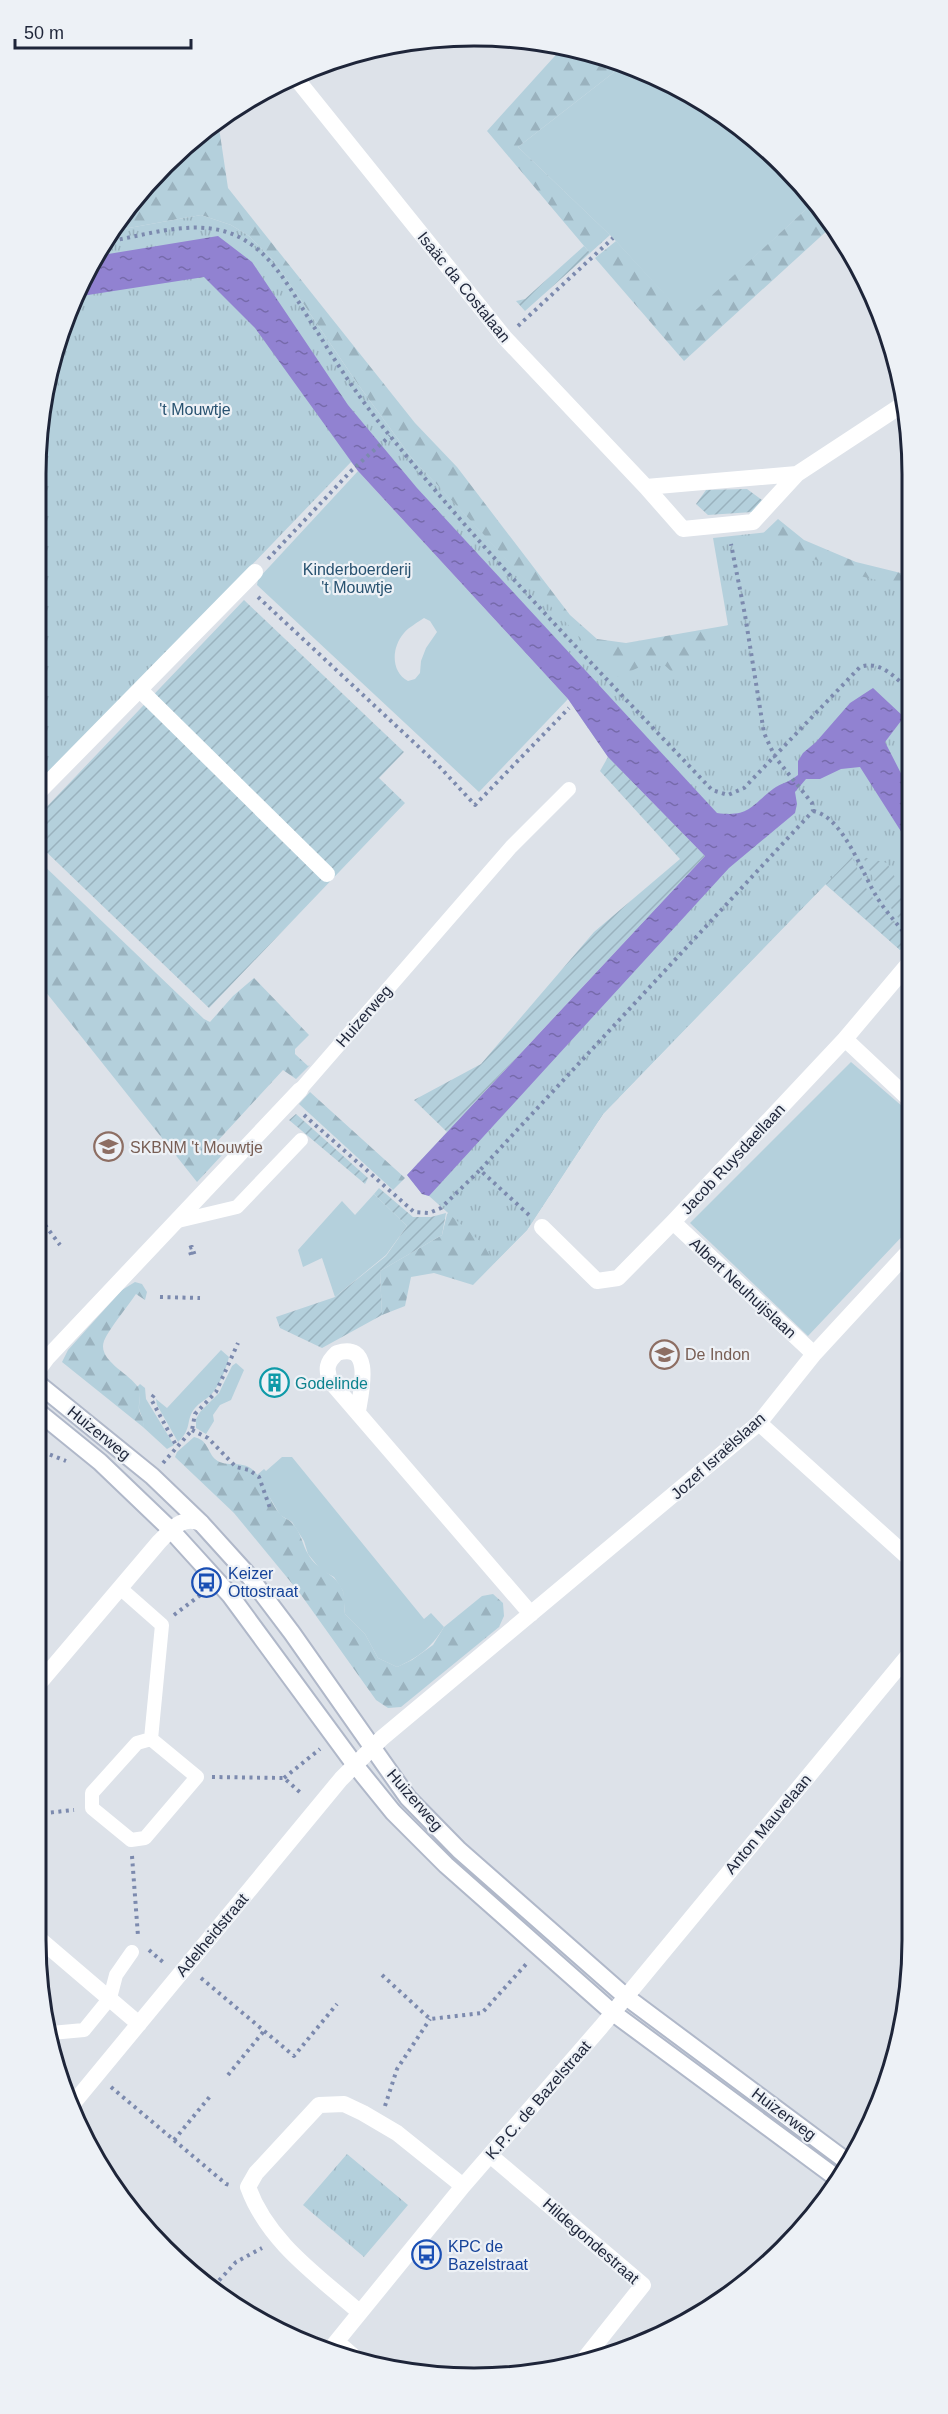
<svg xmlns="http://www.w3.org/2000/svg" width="948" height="2414" font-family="Helvetica,sans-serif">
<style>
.grass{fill:#b4d0dc;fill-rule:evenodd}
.forest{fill:url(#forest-firs)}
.park{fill:url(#park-tufts)}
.garden{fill:url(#garden-furrows)}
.water{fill:url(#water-ripples)}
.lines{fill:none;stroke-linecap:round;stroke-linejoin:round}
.secondary-casing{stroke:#b0b8c9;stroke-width:20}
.path{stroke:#7c8aae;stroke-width:4;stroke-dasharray:3 4.5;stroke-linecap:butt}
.service{stroke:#fff;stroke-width:14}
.minor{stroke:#fff;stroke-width:16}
.secondary{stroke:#fff;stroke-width:16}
.labels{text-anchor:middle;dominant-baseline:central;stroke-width:4.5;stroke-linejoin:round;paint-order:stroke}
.street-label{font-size:16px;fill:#1e2539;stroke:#edf1f6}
.park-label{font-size:16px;fill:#285270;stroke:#edf1f6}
.education-label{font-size:16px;fill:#785e54;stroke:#edf1f6;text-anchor:start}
.culture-label{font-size:16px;fill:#0d838f;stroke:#edf1f6;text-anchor:start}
.transit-label{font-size:16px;fill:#164399;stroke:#edf1f6;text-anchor:start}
.rim{fill:none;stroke:#1e2539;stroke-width:3}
</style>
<defs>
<pattern id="forest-firs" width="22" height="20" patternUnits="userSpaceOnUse" patternTransform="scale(1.5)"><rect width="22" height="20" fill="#b4d0dc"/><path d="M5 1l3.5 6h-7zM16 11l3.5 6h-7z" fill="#9ab2be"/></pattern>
<pattern id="park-tufts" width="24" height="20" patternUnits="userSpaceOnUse" patternTransform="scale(1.5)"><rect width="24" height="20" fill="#b4d0dc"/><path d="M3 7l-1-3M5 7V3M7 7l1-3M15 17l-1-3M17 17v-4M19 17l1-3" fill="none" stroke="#9ab2be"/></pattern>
<pattern id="garden-furrows" width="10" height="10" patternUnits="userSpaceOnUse" patternTransform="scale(1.5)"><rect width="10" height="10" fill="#b4d0dc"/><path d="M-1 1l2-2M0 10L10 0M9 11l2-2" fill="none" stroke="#9ab2be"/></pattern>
<pattern id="water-ripples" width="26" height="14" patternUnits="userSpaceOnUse" patternTransform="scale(1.5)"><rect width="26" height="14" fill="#9182d1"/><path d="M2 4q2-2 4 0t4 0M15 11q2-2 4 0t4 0" fill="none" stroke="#766aab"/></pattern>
</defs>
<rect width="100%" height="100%" fill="#dde2e9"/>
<path class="grass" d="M 622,66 L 717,110 L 804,185 L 814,202 L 687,319 L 613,238 L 518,147 Z
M 358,471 L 568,699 L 479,792 L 257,585 L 258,579 ZM 424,618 L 430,621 L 437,632 L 426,648 L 421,661 L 420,673 L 415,679 L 408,681 C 391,672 391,648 404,633 C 409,627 417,623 424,618 Z
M 851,1062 L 910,1113 L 910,1228 L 808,1336 L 690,1223 Z
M 374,1194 L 407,1226 L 386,1255 L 335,1297 L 322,1258 L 303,1267 L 298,1250 L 342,1201 L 355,1215 Z
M 221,1350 L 229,1357 C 226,1370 219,1386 210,1396 C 205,1400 199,1403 195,1408 C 185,1420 193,1428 178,1442 L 157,1405 L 156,1399 L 167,1408 Z
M 236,1363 L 244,1370 L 231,1400 L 220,1405 L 213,1415 L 214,1421 L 206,1434 L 196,1428 L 196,1419 L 200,1412 L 219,1393 L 232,1366 Z
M 140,1384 L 145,1388 L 146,1399 L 174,1445 L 167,1449 L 143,1427 C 144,1417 140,1415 139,1408 C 139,1400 141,1395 137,1387 Z
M 282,1457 L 292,1457 L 424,1619 L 431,1613 L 444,1627 C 431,1648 419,1657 397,1667 L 378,1658 L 365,1634 L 345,1614 L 343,1591 L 334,1577 L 321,1570 L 308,1554 L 304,1541 L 292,1522 L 280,1515 L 257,1475 L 264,1469 L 266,1471 Z"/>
<path class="forest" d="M 563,47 L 588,51 L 622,66 L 518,147 L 610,235 L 590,253 L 487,131 Z
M 218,121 L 228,188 L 415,423 L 457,467 L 570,615 L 597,639 L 626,643 L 752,621 L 758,538 L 778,519 L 804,540 L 856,562 L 909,575 L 909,620 L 689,756 L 411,457 L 357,383 L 275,262 L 249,236 L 231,225 L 201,215 L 112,231 C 139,188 177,151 218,121 Z
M 814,202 L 830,228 L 684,361 L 595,258 L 616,241 L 687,318 Z
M 858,851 L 603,1114 L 527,1230 L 473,1285 L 434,1273 L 411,1277 L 405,1306 L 382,1315 L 380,1271 L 442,1235 L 447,1214 Z
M 36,858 L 204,1019 L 210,1022 L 233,996 L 254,978 L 309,1035 L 295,1049 L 295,1054 L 308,1066 L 310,1065 L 296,1079 L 283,1070 L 213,1146 L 222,1155 L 197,1182 L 45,991 L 36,997 Z
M 310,1092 L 405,1178 L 393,1190 L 299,1104 Z
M 135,1282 L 142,1284 L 147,1292 L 145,1300 L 136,1294 C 128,1306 109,1329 104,1341 C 97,1360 129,1373 138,1387 C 142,1396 138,1402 139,1410 C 141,1418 144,1416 143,1427 L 62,1362 L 68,1350 L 122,1290 Z
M 194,1437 C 208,1440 207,1451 215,1459 C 227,1469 243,1459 254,1471 C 266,1483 269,1501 280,1514 C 283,1518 288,1519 291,1522 C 301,1531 302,1544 308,1554 C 316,1570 337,1574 343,1591 C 345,1597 344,1607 345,1614 L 365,1634 L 378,1658 L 397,1667 L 412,1660 L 433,1645 L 444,1627 L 482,1596 L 493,1594 L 503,1603 L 504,1616 L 499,1627 L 401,1707 L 388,1708 L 376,1700 L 299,1592 L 234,1513 L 175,1457 L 177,1452 Z"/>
<path class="park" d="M 201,215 L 231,225 L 249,236 L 275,262 L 357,383 L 411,457 L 617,677 L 658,659 L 673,673 L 728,625 L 713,538 L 769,532 L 800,553 L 844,572 L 909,588 L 910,939 L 900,950 L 825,884 L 603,1114 L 527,1230 L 494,1263 L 483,1244 L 429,1196 L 422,1194 L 407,1175 L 705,856 L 608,757 L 568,699 L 351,462 L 57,767 L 36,783 L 36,474 L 51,360 L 81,280 L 112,231 Z
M 347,2154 L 408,2205 L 364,2257 L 303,2205 Z"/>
<path class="garden" d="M 584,246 L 590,253 L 525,311 L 516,301 L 525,299 Z
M 747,489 L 762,500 L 752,512 L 708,515 L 696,504 L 706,490 Z
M 244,600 L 404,752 L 379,778 L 405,803 L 209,1008 L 36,842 L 36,818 Z
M 608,757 L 705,856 L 447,1132 L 414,1100 L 481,1064 L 594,932 L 680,859 L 600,771 Z
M 852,857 L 868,892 L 908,940 L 900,950 L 826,884 Z
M 863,857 L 887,863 L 906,897 L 909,899 L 909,933 L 881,894 Z
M 296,1114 L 368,1178 L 365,1184 L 289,1120 Z
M 379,1188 L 413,1217 L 431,1217 L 446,1213 L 442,1235 L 380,1271 L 382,1315 L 322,1348 L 280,1328 L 276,1317 L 335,1297 L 386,1256 L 407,1226 L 374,1194 Z"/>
<path class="water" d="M 218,236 L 252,262 L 348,405 L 417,488 L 717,813 C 749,817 750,807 773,789 C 781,783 790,782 798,775 L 798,761 L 803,753 L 816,742 L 850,703 L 873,688 L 904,717 L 885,742 L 909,789 L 909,844 L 860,767 L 841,769 L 820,779 L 806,779 L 795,792 L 797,804 L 795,813 L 729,868 L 429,1196 L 422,1194 L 407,1175 L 705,856 L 608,757 L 568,699 L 358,471 L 255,328 L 204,277 L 75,297 L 81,280 L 96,256 Z"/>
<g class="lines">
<defs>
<path id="secondary" d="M 36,1382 L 152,1476 L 201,1523 L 249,1576 L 292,1633 L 408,1798 L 459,1850 L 625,1996 L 849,2163
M 36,1410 L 100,1462 L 171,1530 L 230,1595 L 355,1765 L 393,1812 L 446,1865 L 612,2012 L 838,2179"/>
</defs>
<use href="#secondary" class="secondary-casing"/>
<path class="path" d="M 814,202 L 814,203
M 105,242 C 150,235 204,214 246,241 C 279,261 297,302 318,333 C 340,369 364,405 391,437 C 491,561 603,675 712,790 L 728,795 L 744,788 L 860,667 C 880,660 895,677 909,690
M 518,326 L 613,238
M 268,559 L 352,470 L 390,436
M 258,597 L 436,763 L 475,805 L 569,708
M 909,735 L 904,742 L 909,753
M 813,811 C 844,817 862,874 878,899 C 887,913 899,926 910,940
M 304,1115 L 414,1212 L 429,1213 L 441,1208 L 480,1170
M 36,1213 L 60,1245
M 529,1215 L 480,1170 L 813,811 L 812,803 L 775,757 L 764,733 L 745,615 L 731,544
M 191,1255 L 189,1248 L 192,1247 L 195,1256
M 160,1297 L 200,1298
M 154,1395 L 151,1399 L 177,1447
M 192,1430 L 208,1438 L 236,1467 L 249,1470 L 259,1477 L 271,1511
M 36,1449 L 66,1461
M 163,1463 L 192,1430 L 195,1414 L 216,1392 L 238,1343
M 174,1615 L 203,1593
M 212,1777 L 284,1778 L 303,1795
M 284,1778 L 320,1749
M 36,1814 L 74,1810
M 132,1856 L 138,1936
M 149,1950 L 164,1963
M 382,1975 L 430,2019 L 482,2013 L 528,1962
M 201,1978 L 294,2056 L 337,2004
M 228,2075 L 264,2031
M 111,2087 L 226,2184 L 230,2185
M 385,2106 L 397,2069 L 430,2019
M 174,2140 L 212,2094
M 214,2286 L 236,2262 L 262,2248"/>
<path class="service" d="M 300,1090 L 511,847 L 569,789
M 178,1221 L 237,1207 L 301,1140
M 120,1588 L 162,1625 L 151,1739
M 151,1739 L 197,1777 L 145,1838 L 131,1840 L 92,1808 L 92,1793 L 137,1743 Z
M 51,2033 L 84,2030 L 110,1998 L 116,1975 L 132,1952"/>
<path class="minor" d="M 295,77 L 505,338 L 646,487 L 683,529 L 753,522 L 797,474 L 905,403
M 646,487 L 797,474
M 140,690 L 327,874
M 36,795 L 255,572
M 845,1039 L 910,1100
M 673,1222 L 814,1354
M 542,1227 L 597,1281 L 618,1278 L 673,1222 L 845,1039 L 910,962
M 36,1373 L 47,1358 L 300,1090
M 358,1411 C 361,1392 374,1341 337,1353 C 327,1362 325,1369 331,1382 L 531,1614
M 759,1423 L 911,1560
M 36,1687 L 159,1542 C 172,1529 182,1515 201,1523
M 36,1936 L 139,2024
M 71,2106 L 341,1779 L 382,1738 L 759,1423 L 814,1354 L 910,1250
M 491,2156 L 643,2285 L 581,2363
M 359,2312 C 317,2275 268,2242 248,2187 L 256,2173 L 319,2105 L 344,2104 L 363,2113 L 397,2133 L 463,2186
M 337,2342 L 359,2361
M 328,2352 L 463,2186 L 601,2027 L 911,1652"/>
<use href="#secondary" class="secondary"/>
</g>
<defs>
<symbol id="school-ring" viewBox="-11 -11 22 22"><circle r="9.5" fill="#edf1f6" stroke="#8d6e63" stroke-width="1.5"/><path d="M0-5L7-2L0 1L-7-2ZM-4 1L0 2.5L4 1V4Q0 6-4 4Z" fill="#8d6e63"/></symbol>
<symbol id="building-ring" viewBox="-11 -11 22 22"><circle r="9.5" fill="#edf1f6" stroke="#0f9aa8" stroke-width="1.5"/><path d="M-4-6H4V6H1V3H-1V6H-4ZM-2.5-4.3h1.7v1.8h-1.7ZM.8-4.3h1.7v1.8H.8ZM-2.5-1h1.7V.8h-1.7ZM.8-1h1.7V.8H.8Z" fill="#0f9aa8"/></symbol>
<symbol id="bus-ring" viewBox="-11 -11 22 22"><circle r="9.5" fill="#edf1f6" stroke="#1a4fb4" stroke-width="1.5"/><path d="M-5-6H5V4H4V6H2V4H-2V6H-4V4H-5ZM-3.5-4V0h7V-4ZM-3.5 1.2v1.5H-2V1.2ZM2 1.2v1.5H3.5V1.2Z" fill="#1a4fb4"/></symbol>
</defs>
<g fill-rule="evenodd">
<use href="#school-ring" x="92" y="1130" width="33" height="33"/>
<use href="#school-ring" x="648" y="1338" width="33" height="33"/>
<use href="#building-ring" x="258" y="1366" width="33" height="33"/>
<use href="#bus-ring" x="190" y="1566" width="33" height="33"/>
<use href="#bus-ring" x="410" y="2238" width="33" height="33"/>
</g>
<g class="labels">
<g class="street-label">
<text transform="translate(464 287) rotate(51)">Isaäc da Costalaan</text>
<text transform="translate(364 1016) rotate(-49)">Huizerweg</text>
<text transform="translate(733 1159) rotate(-47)">Jacob Ruysdaellaan</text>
<text transform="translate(743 1288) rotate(43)">Albert Neuhuijslaan</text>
<text transform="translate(99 1433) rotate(39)">Huizerweg</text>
<text transform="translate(718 1456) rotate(-42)">Jozef Israëlslaan</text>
<text transform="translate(415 1800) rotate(49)">Huizerweg</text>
<text transform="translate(768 1824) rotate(-50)">Anton Mauvelaan</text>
<text transform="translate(212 1935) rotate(-50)">Adelheidstraat</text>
<text transform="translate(538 2100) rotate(-49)">K.P.C. de Bazelstraat</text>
<text transform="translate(784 2114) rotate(37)">Huizerweg</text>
<text transform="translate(591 2241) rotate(41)">Hildegondestraat</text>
</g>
<g class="park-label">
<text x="195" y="409">'t Mouwtje</text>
<text x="357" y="569">Kinderboerderij<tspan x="357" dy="18">'t Mouwtje</tspan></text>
</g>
<g class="education-label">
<text x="130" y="1147">SKBNM 't Mouwtje</text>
<text x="685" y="1354">De Indon</text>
</g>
<g class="culture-label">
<text x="295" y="1383">Godelinde</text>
</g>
<g class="transit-label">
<text x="228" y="1573">Keizer<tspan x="228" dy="18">Ottostraat</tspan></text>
<text x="448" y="2246">KPC de<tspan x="448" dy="18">Bazelstraat</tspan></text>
</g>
</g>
<path d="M0 0H948V2414H0ZM474 46H474A428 428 0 0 1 902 474V1940A428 428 0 0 1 474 2368H474A428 428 0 0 1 46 1940V474A428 428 0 0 1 474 46Z" fill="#edf1f6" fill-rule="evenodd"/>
<path class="rim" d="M474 46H474A428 428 0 0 1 902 474V1940A428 428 0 0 1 474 2368H474A428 428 0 0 1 46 1940V474A428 428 0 0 1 474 46Z"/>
<path d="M15 39v9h176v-9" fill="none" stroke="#1e2539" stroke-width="3"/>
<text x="24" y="39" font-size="18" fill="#1e2539" stroke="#edf1f6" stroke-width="4.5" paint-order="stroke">50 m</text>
</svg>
